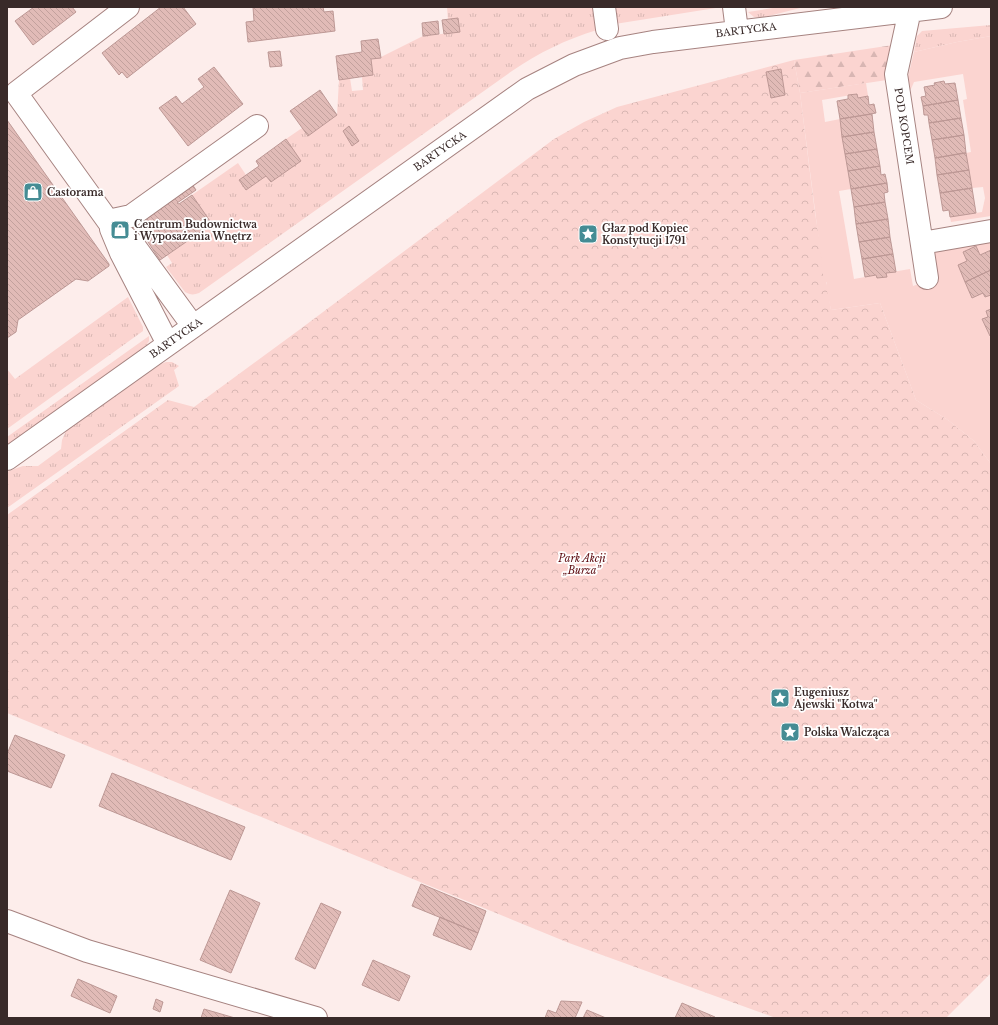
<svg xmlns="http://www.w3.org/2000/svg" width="998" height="1025" font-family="'Libre Baskerville',serif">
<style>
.grass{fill:url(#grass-tufts)}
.forest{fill:url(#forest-firs)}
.park{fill:url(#park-crowns)}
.garden{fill:#fbd4d0}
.building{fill:url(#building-back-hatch);stroke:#bd9895}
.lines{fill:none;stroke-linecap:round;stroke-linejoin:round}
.minor-casing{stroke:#a68380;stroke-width:24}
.minor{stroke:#fff;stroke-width:22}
.labels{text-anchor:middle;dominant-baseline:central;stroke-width:3.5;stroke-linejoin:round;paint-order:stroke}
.street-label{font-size:10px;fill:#392a29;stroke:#fff}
.poi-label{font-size:10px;font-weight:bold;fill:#392a29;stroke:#fff;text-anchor:start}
.park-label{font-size:10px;font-style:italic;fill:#5d0a0f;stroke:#fff}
</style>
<defs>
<pattern id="grass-tufts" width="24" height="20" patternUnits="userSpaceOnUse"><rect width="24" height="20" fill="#fbd4d0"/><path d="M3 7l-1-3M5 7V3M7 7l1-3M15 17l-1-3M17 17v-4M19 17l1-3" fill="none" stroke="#d8b6b3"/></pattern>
<pattern id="forest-firs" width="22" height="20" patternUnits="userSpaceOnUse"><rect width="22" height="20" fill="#fbd4d0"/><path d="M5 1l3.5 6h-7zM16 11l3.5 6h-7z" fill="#d8b6b3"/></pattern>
<pattern id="park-crowns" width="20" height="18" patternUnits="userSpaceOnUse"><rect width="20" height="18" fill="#fbd4d0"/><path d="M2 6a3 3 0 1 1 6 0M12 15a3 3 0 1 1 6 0" fill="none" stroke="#d8b6b3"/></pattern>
<pattern id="building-back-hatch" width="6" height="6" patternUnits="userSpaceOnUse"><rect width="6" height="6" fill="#e1bbb7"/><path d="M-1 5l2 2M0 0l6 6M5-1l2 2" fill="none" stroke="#c2a19d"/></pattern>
</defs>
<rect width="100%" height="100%" fill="#fdedeb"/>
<path class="grass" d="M 447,7 L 595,7 L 597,30 C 565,40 540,52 512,71 L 199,293 C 194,295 190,295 185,292 L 166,267 L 172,263 L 167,255 L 212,224 L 192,195 L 238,163 L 246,175 L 239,180 L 246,190 L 266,176 L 271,182 L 300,161 L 286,139 L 302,128 L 308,136 L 337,115 L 339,80 L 350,78 L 352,91 L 363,90 L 362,77 L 373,75 L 371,59 L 381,57 L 423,36 L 459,32 L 448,20 Z
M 613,7 L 722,7 L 615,24 Z
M 779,7 L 804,7 L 761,18 L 754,17 L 748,12 Z
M 991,25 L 991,36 L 957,42 L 914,52 L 917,36 L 922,31 Z
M 128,297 L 143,327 L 143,331 L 7,429 L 7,369 L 15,379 Z
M 149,336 L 149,341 L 143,351 L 7,448 L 7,437 Z
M 166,362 L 172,362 L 179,366 L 174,370 L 179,386 L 7,508 L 7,472 L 17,468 L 23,466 L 38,466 L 61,449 L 62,440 L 66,431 L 161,364 Z"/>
<path class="forest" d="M 893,45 L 887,80 L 800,93 L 794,60 Z"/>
<path class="park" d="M 794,60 L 800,93 L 815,213 L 831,310 L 880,303 L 916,400 L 948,420 L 974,441 L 991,464 L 991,973 L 946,1018 L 776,1018 L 569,943 L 7,713 L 7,515 L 168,400 L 194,407 L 299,330 L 554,139 L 584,122 L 617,107 Z"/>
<path class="garden" d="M 991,36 L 991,216 L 951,222 L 950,217 L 982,212 L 985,198 L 983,187 L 972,188 L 966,153 L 971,152 L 963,100 L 967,99 L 963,74 L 914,82 L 911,89 L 908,91 L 908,77 L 914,52 L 957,42 Z
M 866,83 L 868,96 L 858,98 L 857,94 L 822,100 L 825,122 L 840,119 L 851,189 L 839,191 L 854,279 L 876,275 L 877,278 L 886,277 L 886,273 L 910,269 L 913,286 L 919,284 L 931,251 L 991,240 L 991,250 L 980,255 L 976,246 L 963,252 L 967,261 L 972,298 L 983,293 L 985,297 L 991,295 L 991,309 L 986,311 L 988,317 L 982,319 L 991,338 L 991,464 L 974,441 L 948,420 L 916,400 L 880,303 L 831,310 L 826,287 L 827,283 L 824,279 L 821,266 L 822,265 L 800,93 Z"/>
<path class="building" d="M 34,7 L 72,7 L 76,12 L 33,45 L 15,21 Z
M 161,7 L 183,7 L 196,24 L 127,78 L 122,72 L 119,75 L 102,53 Z
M 253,7 L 323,7 L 324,12 L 333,11 L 335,31 L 248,42 L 246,22 L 254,21 Z
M 458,18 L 460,32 L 444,34 L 442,20 Z
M 438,21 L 439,34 L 423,36 L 422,23 Z
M 378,39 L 381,58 L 371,59 L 373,75 L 339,80 L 336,56 L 362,52 L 361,41 Z
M 280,51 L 282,66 L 270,67 L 268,52 Z
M 214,67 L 243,104 L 188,146 L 159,108 L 176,96 L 182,104 L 204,87 L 198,79 Z
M 781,69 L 785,95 L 771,98 L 766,72 Z
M 944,81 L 945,84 L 955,83 L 958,100 L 923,106 L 921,97 L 926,96 L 924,87 L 935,85 L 934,83 Z
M 320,90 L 337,115 L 308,136 L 290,111 Z
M 857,94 L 858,98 L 868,96 L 869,105 L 874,104 L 876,113 L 840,119 L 837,101 L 848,99 L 848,95 Z
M 958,100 L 961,118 L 929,123 L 928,115 L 924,115 L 923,106 Z
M 872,114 L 874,132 L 842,137 L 840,119 Z
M 961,118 L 964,135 L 932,140 L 929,123 Z
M 7,120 L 109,264 L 109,266 L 88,281 L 76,279 L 18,320 L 16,332 L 7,338 Z
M 349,126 L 359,141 L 352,146 L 343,131 Z
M 874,132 L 877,149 L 845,154 L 842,137 Z
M 964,135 L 966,153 L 935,158 L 932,140 Z
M 286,139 L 301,161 L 271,182 L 266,176 L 246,190 L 239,180 L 259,166 L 256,161 Z
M 877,149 L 880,166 L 848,171 L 845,154 Z
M 963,153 L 966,153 L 969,170 L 937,175 L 935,158 Z
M 880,166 L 881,175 L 885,174 L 887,183 L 851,189 L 848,171 Z
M 969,170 L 972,188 L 940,193 L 937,175 Z
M 887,183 L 888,192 L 884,193 L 885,202 L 854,207 L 851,189 Z
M 192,184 L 196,190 L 177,203 L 179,204 L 192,195 L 212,224 L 160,260 L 138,227 L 144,223 L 144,218 Z
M 972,188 L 976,213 L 950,217 L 949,210 L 943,211 L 940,193 Z
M 885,202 L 888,219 L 856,224 L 854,207 Z
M 888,219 L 890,237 L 859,242 L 856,224 Z
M 890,237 L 893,254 L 862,259 L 859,242 Z
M 976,246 L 980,255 L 991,250 L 991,270 L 965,282 L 958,265 L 967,261 L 963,252 Z
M 893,254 L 896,272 L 886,273 L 887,277 L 877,278 L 876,275 L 865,277 L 862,259 Z
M 991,270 L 991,295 L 985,297 L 983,293 L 972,298 L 965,282 Z
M 991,309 L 991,335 L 990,336 L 982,319 L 988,317 L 986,311 Z
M 15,735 L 65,755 L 51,788 L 7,771 L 7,754 Z
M 112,773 L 245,827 L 231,860 L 99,806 Z
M 421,884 L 486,911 L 478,933 L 412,906 Z
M 230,890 L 260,903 L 231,973 L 200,960 Z
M 321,903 L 341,912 L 315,969 L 295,959 Z
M 440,917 L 478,933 L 471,950 L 433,935 Z
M 373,960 L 410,976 L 399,1001 L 362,985 Z
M 78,979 L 117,996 L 110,1013 L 71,996 Z
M 156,999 L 163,1002 L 160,1012 L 153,1009 Z
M 561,1001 L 582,1002 L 575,1018 L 545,1018 L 548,1010 L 556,1013 Z
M 682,1003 L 715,1017 L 714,1018 L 675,1018 Z
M 204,1009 L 235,1018 L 201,1018 Z
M 587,1010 L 606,1018 L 583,1018 Z"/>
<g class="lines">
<defs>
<path id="minor" d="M 128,7 L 16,93 L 108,221 L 133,244 L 193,326
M 604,7 L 607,29
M 734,7 L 737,31
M 910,10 L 896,74 L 927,278
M 108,221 L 131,216 L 257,126
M 111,229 L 121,253 L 168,344
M 922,243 L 991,231
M 7,459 L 527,89 L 574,65 L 620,48 L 653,42 L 941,7
M 7,921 L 87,951 L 316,1018"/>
</defs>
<use href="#minor" class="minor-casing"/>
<use href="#minor" class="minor"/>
</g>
<defs>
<symbol id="shop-square" viewBox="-11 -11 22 22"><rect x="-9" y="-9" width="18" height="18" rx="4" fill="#458c94" stroke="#fff"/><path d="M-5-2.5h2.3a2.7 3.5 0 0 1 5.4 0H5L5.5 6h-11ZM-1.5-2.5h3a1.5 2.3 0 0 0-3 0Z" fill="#fff"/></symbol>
<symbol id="sight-square" viewBox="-11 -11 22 22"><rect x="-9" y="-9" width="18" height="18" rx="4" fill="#458c94" stroke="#fff"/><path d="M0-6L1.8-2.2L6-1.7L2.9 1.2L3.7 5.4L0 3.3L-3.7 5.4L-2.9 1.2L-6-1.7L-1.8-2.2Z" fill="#fff"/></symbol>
</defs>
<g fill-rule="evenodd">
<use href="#shop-square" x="22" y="181" width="22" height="22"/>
<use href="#shop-square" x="109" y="219" width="22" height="22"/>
<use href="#sight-square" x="577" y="223" width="22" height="22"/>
<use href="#sight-square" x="769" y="687" width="22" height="22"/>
<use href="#sight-square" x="779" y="721" width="22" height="22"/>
</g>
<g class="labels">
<g class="street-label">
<text transform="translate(746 30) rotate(-7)">BARTYCKA</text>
<text transform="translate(904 126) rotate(81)">POD KOPCEM</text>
<text transform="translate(440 151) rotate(-35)">BARTYCKA</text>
<text transform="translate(176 338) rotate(-35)">BARTYCKA</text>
</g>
<g class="poi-label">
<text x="47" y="192">Castorama</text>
<text x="134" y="224">Centrum Budownictwa<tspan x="134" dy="12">i Wyposażenia Wnętrz</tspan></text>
<text x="602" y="228">Głaz pod Kopiec<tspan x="602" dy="12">Konstytucji 1791</tspan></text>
<text x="794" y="692">Eugeniusz<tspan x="794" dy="12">Ajewski "Kotwa"</tspan></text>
<text x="804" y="732">Polska Walcząca</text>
</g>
<g class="park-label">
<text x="582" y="558">Park Akcji<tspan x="582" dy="12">„Burza”</tspan></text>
</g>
</g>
<rect width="998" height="1025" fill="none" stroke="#392a29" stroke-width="16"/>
</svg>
